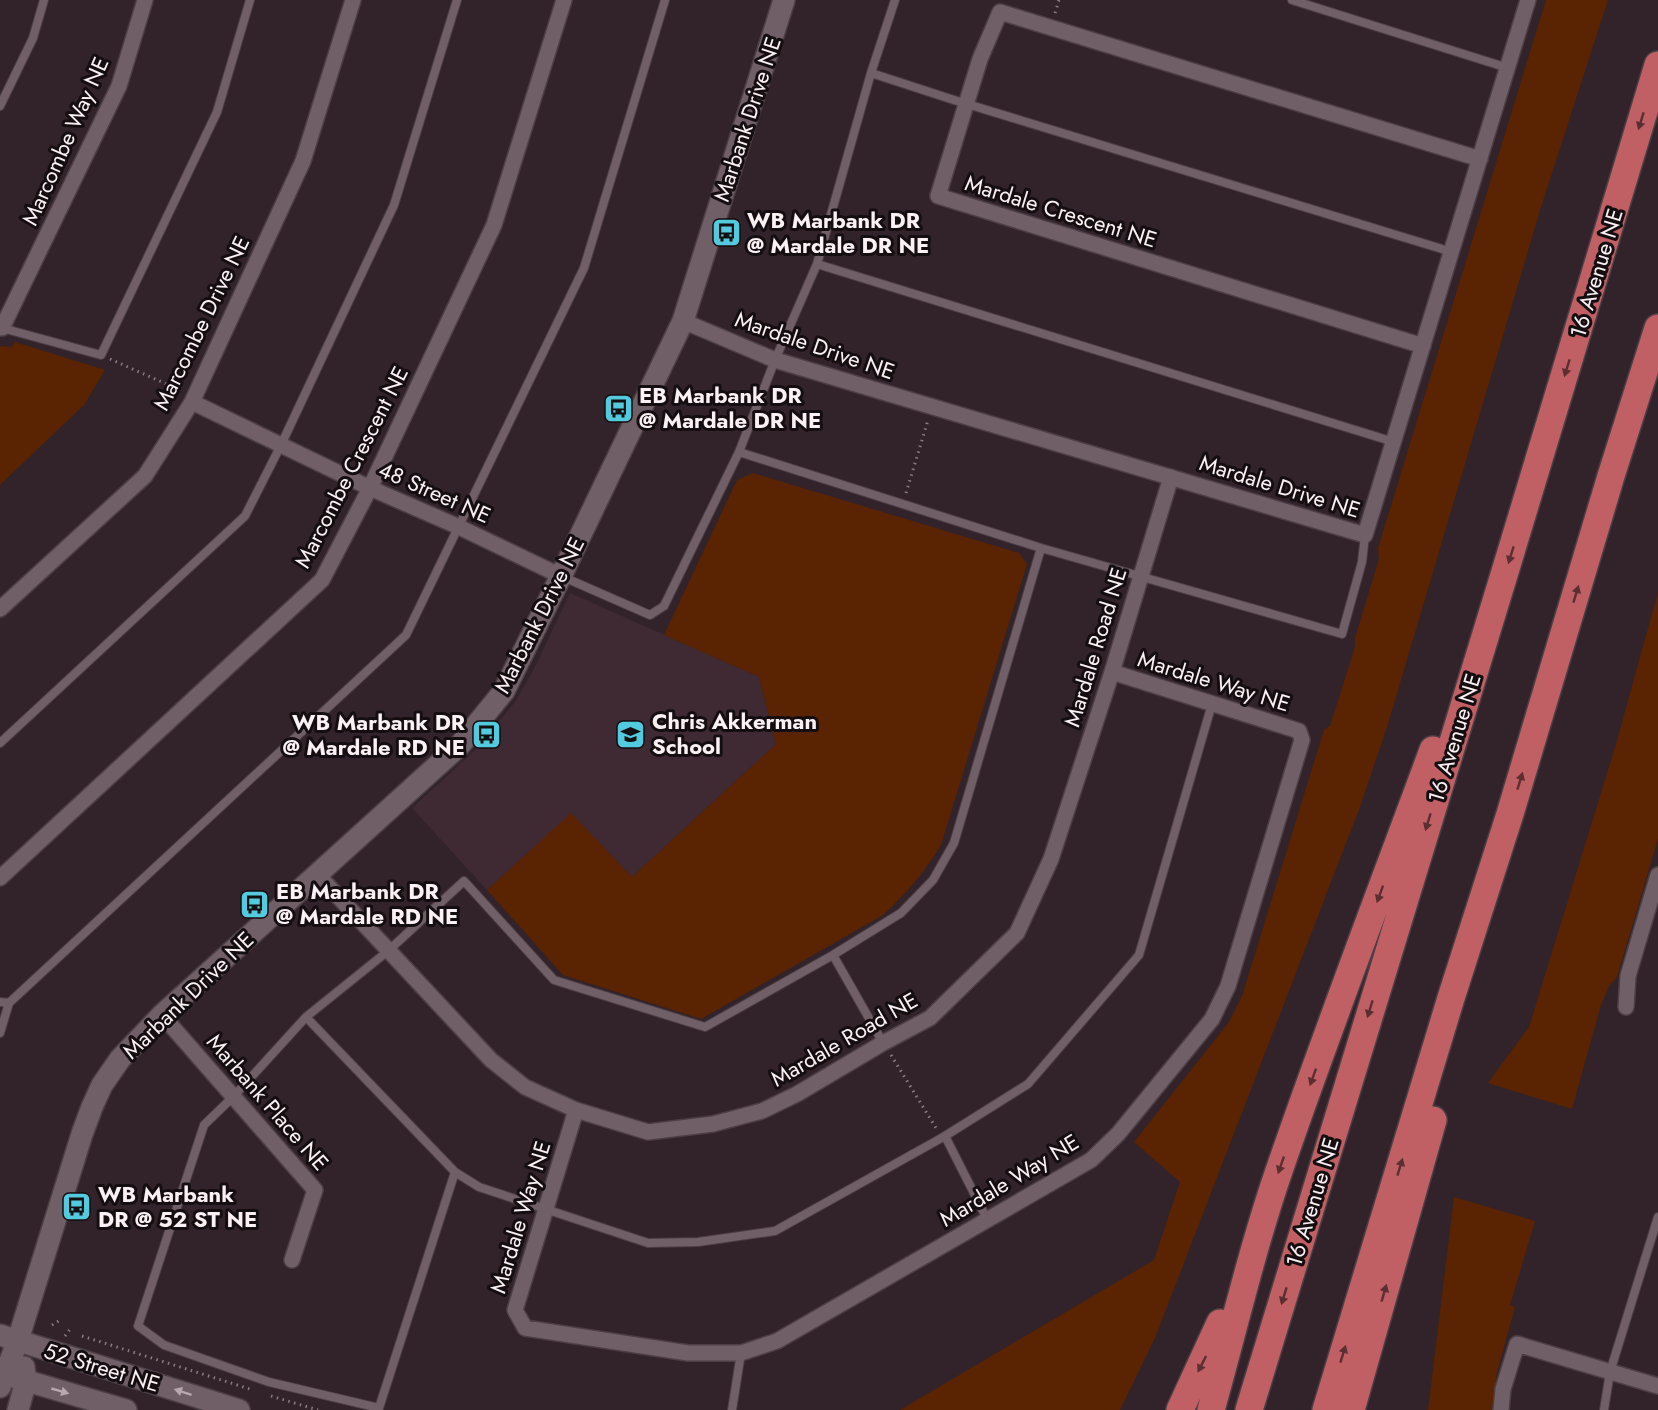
<svg xmlns="http://www.w3.org/2000/svg" width="1658" height="1410" font-family="Jost,sans-serif">
<style>
.built{fill:#3f2a33}
.green{fill:#5a2301}
.lines{fill:none;stroke-linecap:round;stroke-linejoin:round}
.lane-casing{stroke:#4b3e44;stroke-width:10}
.street-casing{stroke:#4b3e44;stroke-width:18}
.secondary-casing{stroke:#4b3e44;stroke-width:24}
.highway-casing{stroke:#4b3e44;stroke-width:30}
.path{stroke:#897c82;stroke-width:3;stroke-dasharray:1.5 4.5;stroke-linecap:butt}
.lane{stroke:#715f67;stroke-width:8}
.street{stroke:#715f67;stroke-width:15}
.secondary{stroke:#715f67;stroke-width:21}
.highway{stroke:#c16064;stroke-width:27}
.oneway{fill:#5a2f32}
.oneway2{fill:#b6a8ae}
.labels{text-anchor:middle;dominant-baseline:central;stroke-width:6;stroke-linejoin:round;paint-order:stroke}
.street-label{font-size:22px;fill:#fbf1f5;stroke:#150e11}
.poi-label{font-size:22px;font-weight:bold;fill:#fbf1f5;stroke:#150e11;text-anchor:start}
</style>
<rect width="100%" height="100%" fill="#32232a"/>
<path class="built" d="M 570,593 L 759,677 L 776,744 L 632,877 L 571,814 L 487,890 L 412,808 L 475,750 L 515,702 L 534,669 Z"/>
<path class="green" d="M 1546,0 L 1608,0 L 1541,207 L 1388,724 L 1360,807 L 1155,1338 L 1120,1410 L 900,1410 L 1154,1260 L 1180,1182 L 1134,1142 L 1229,1022 L 1242,996 L 1324,730 L 1330,726 L 1355,647 L 1355,638 L 1379,559 L 1378,548 Z
M 15,342 L 105,370 L 84,405 L 0,485 L 0,346 L 11,347 Z
M 753,473 L 1019,553 L 1027,564 L 941,845 C 923,874 908,892 883,915 L 701,1019 L 563,975 L 487,890 L 571,813 L 632,877 L 776,744 L 759,677 L 664,635 L 737,480 Z
M 1658,592 L 1658,839 L 1617,977 L 1609,986 L 1601,1005 L 1572,1109 L 1488,1083 L 1529,1027 L 1616,744 Z
M 1454,1197 L 1535,1221 L 1510,1305 L 1515,1307 L 1497,1372 L 1492,1410 L 1428,1410 Z"/>
<g class="lines">
<defs>
<path id="lane" d="M 1292,0 L 1508,68
M 871,73 L 954,100 L 1452,252
M 0,106 L 33,38 L 44,0
M 817,264 L 1394,442
M 2,328 L 101,355 L 217,112 L 250,0
M 739,452 L 1041,548 L 1342,634 L 1362,562 L 1365,535
M 1041,548 L 954,843 L 933,880 L 901,913 L 833,955 L 705,1027 L 554,980 L 464,881 L 388,951 L 306,1017 L 234,1096 L 204,1125 L 138,1326 L 164,1345 L 269,1382 L 379,1408 L 455,1172 L 479,1187 L 648,1243 L 698,1242 L 775,1231 L 945,1136 L 1028,1084 L 1139,955 L 1212,704
M 561,576 L 650,615 L 664,606 L 739,452 L 775,360 L 817,264 L 871,73 L 895,0
M 0,743 L 245,516 L 281,445 L 394,205 L 457,0
M 833,955 L 883,1043
M 0,1002 L 9,1003
M 306,1017 L 455,1172
M 0,1033 L 9,1003 L 406,635 L 584,268 L 665,0
M 945,1136 L 987,1219
M 732,1410 L 741,1353
M 1604,1410 L 1610,1372 L 1658,1217"/>
<path id="street" d="M 683,321 L 775,360 L 1365,535 L 1528,0
M 0,327 L 2,328 L 119,86 L 145,0
M 1423,346 L 938,196 L 980,59 L 1000,12 L 1480,159
M 192,402 L 370,488 L 459,527 L 561,576
M 0,609 L 145,476 L 192,402 L 303,161 L 353,0
M 317,874 L 491,1060 L 525,1087 L 576,1110 L 648,1132 L 713,1124 L 762,1111 L 797,1094 L 883,1043 L 930,1018 L 1017,933 L 1051,859 L 1112,672 L 1171,477
M 0,878 L 322,580 L 370,488 L 494,225 L 564,0
M 1626,1007 L 1628,976 L 1658,875
M 162,1015 L 315,1190 L 292,1260
M 576,1110 L 515,1310 L 525,1328 L 688,1353 L 741,1353 L 777,1341 L 1091,1160 L 1118,1134 L 1212,1019 L 1228,986 L 1302,740 L 1299,731 L 1112,672
M 1501,1410 L 1503,1389 L 1517,1344 L 1658,1386"/>
<path id="secondary" d="M 0,1335 L 239,1410
M 0,1373 L 126,1410
M 0,1387 L 18,1340 L 82,1134 L 92,1107 L 102,1085 L 120,1059 L 162,1015 L 460,745 L 504,691 L 561,576 L 683,321 L 784,0
M 18,1410 L 26,1381 L 24,1367"/>
<path id="highway" d="M 1180,1410 L 1220,1323
M 1211,1410 C 1234,1328 1253,1245 1281,1165 C 1329,1026 1382,888 1433,750
M 1249,1410 C 1385,962 1524,514 1658,65
M 1326,1410 L 1451,998 L 1510,814 L 1611,476 L 1658,328
M 1351,1410 L 1433,1120"/>
</defs>
<use href="#lane" class="lane-casing"/>
<use href="#street" class="street-casing"/>
<use href="#secondary" class="secondary-casing"/>
<use href="#highway" class="highway-casing"/>
<path class="path" d="M 1055,13 L 1059,0
M 110,359 L 180,390
M 906,493 L 928,420
M 891,1055 L 936,1128
M 52,1325 L 62,1319
M 65,1336 L 71,1328
M 82,1336 L 253,1390
M 271,1396 L 318,1410"/>
<use href="#lane" class="lane"/>
<use href="#street" class="street"/>
<use href="#secondary" class="secondary"/>
<use href="#highway" class="highway"/>
</g>
<defs><path id="oneway-solid" d="M-6-.8H1V-3.2L6.5 0L1 3.2V.8H-6Z" transform="scale(1.5)"/></defs>
<g class="oneway">
<use href="#oneway-solid" transform="translate(1641 121) rotate(107)"/>
<use href="#oneway-solid" transform="translate(1567 368) rotate(107)"/>
<use href="#oneway-solid" transform="translate(1511 555) rotate(107)"/>
<use href="#oneway-solid" transform="translate(1576 594) rotate(-73)"/>
<use href="#oneway-solid" transform="translate(1520 781) rotate(-73)"/>
<use href="#oneway-solid" transform="translate(1428 822) rotate(107)"/>
<use href="#oneway-solid" transform="translate(1380 894) rotate(110)"/>
<use href="#oneway-solid" transform="translate(1370 1009) rotate(107)"/>
<use href="#oneway-solid" transform="translate(1313 1077) rotate(110)"/>
<use href="#oneway-solid" transform="translate(1281 1165) rotate(109)"/>
<use href="#oneway-solid" transform="translate(1400 1167) rotate(-73)"/>
<use href="#oneway-solid" transform="translate(1384 1293) rotate(-74)"/>
<use href="#oneway-solid" transform="translate(1284 1296) rotate(107)"/>
<use href="#oneway-solid" transform="translate(1343 1354) rotate(-73)"/>
<use href="#oneway-solid" transform="translate(1202 1364) rotate(117)"/>
</g>
<g class="oneway2">
<use href="#oneway-solid" transform="translate(60 1391) rotate(16)"/>
<use href="#oneway-solid" transform="translate(183 1392) rotate(-162)"/>
</g>
<defs>
<symbol id="bus-square" viewBox="-11 -11 22 22"><rect x="-9" y="-9" width="18" height="18" rx="4" fill="#54cade" stroke="#150e11"/><path d="M-5-6H5V4H4V6H2V4H-2V6H-4V4H-5ZM-3.5-4V0h7V-4ZM-3.5 1.2v1.5H-2V1.2ZM2 1.2v1.5H3.5V1.2Z" fill="#111"/></symbol>
<symbol id="school-square" viewBox="-11 -11 22 22"><rect x="-9" y="-9" width="18" height="18" rx="4" fill="#54cade" stroke="#150e11"/><path d="M0-5L7-2L0 1L-7-2ZM-4 1L0 2.5L4 1V4Q0 6-4 4Z" fill="#111"/></symbol>
</defs>
<g fill-rule="evenodd">
<use href="#bus-square" x="710" y="216" width="33" height="33"/>
<use href="#bus-square" x="602" y="392" width="33" height="33"/>
<use href="#school-square" x="614" y="718" width="33" height="33"/>
<use href="#bus-square" x="470" y="718" width="33" height="33"/>
<use href="#bus-square" x="238" y="888" width="33" height="33"/>
<use href="#bus-square" x="60" y="1190" width="33" height="33"/>
</g>
<g class="labels">
<g class="street-label">
<text transform="translate(747 119) rotate(-72)">Marbank Drive NE</text>
<text transform="translate(65 141) rotate(-66)">Marcombe Way NE</text>
<text transform="translate(1061 211) rotate(17)">Mardale Crescent NE</text>
<text transform="translate(1596 273) rotate(-73)">16 Avenue NE</text>
<text transform="translate(201 323) rotate(-64)">Marcombe Drive NE</text>
<text transform="translate(815 345) rotate(19)">Mardale Drive NE</text>
<text transform="translate(351 467) rotate(-63)">Marcombe Crescent NE</text>
<text transform="translate(1280 486) rotate(17)">Mardale Drive NE</text>
<text transform="translate(435 492) rotate(24)">48 Street NE</text>
<text transform="translate(539 615) rotate(-63)">Marbank Drive NE</text>
<text transform="translate(1095 647) rotate(-73)">Mardale Road NE</text>
<text transform="translate(1214 681) rotate(17)">Mardale Way NE</text>
<text transform="translate(1454 738) rotate(-73)">16 Avenue NE</text>
<text transform="translate(188 995) rotate(-44)">Marbank Drive NE</text>
<text transform="translate(844 1039) rotate(-30)">Mardale Road NE</text>
<text transform="translate(268 1102) rotate(49)">Marbank Place NE</text>
<text transform="translate(1009 1180) rotate(-31)">Mardale Way NE</text>
<text transform="translate(1312 1202) rotate(-73)">16 Avenue NE</text>
<text transform="translate(520 1217) rotate(-73)">Mardale Way NE</text>
<text transform="translate(102 1367) rotate(17)">52 Street NE</text>
</g>
<g class="poi-label">
<text x="747" y="220">WB Marbank DR<tspan x="747" dy="25">@ Mardale DR NE</tspan></text>
<text x="639" y="395">EB Marbank DR<tspan x="639" dy="25">@ Mardale DR NE</tspan></text>
<text x="652" y="721">Chris Akkerman<tspan x="652" dy="25">School</tspan></text>
<text x="465" y="722" text-anchor="end">WB Marbank DR<tspan x="465" dy="25">@ Mardale RD NE</tspan></text>
<text x="276" y="891">EB Marbank DR<tspan x="276" dy="25">@ Mardale RD NE</tspan></text>
<text x="98" y="1194">WB Marbank<tspan x="98" dy="25">DR @ 52 ST NE</tspan></text>
</g>
</g>
</svg>
